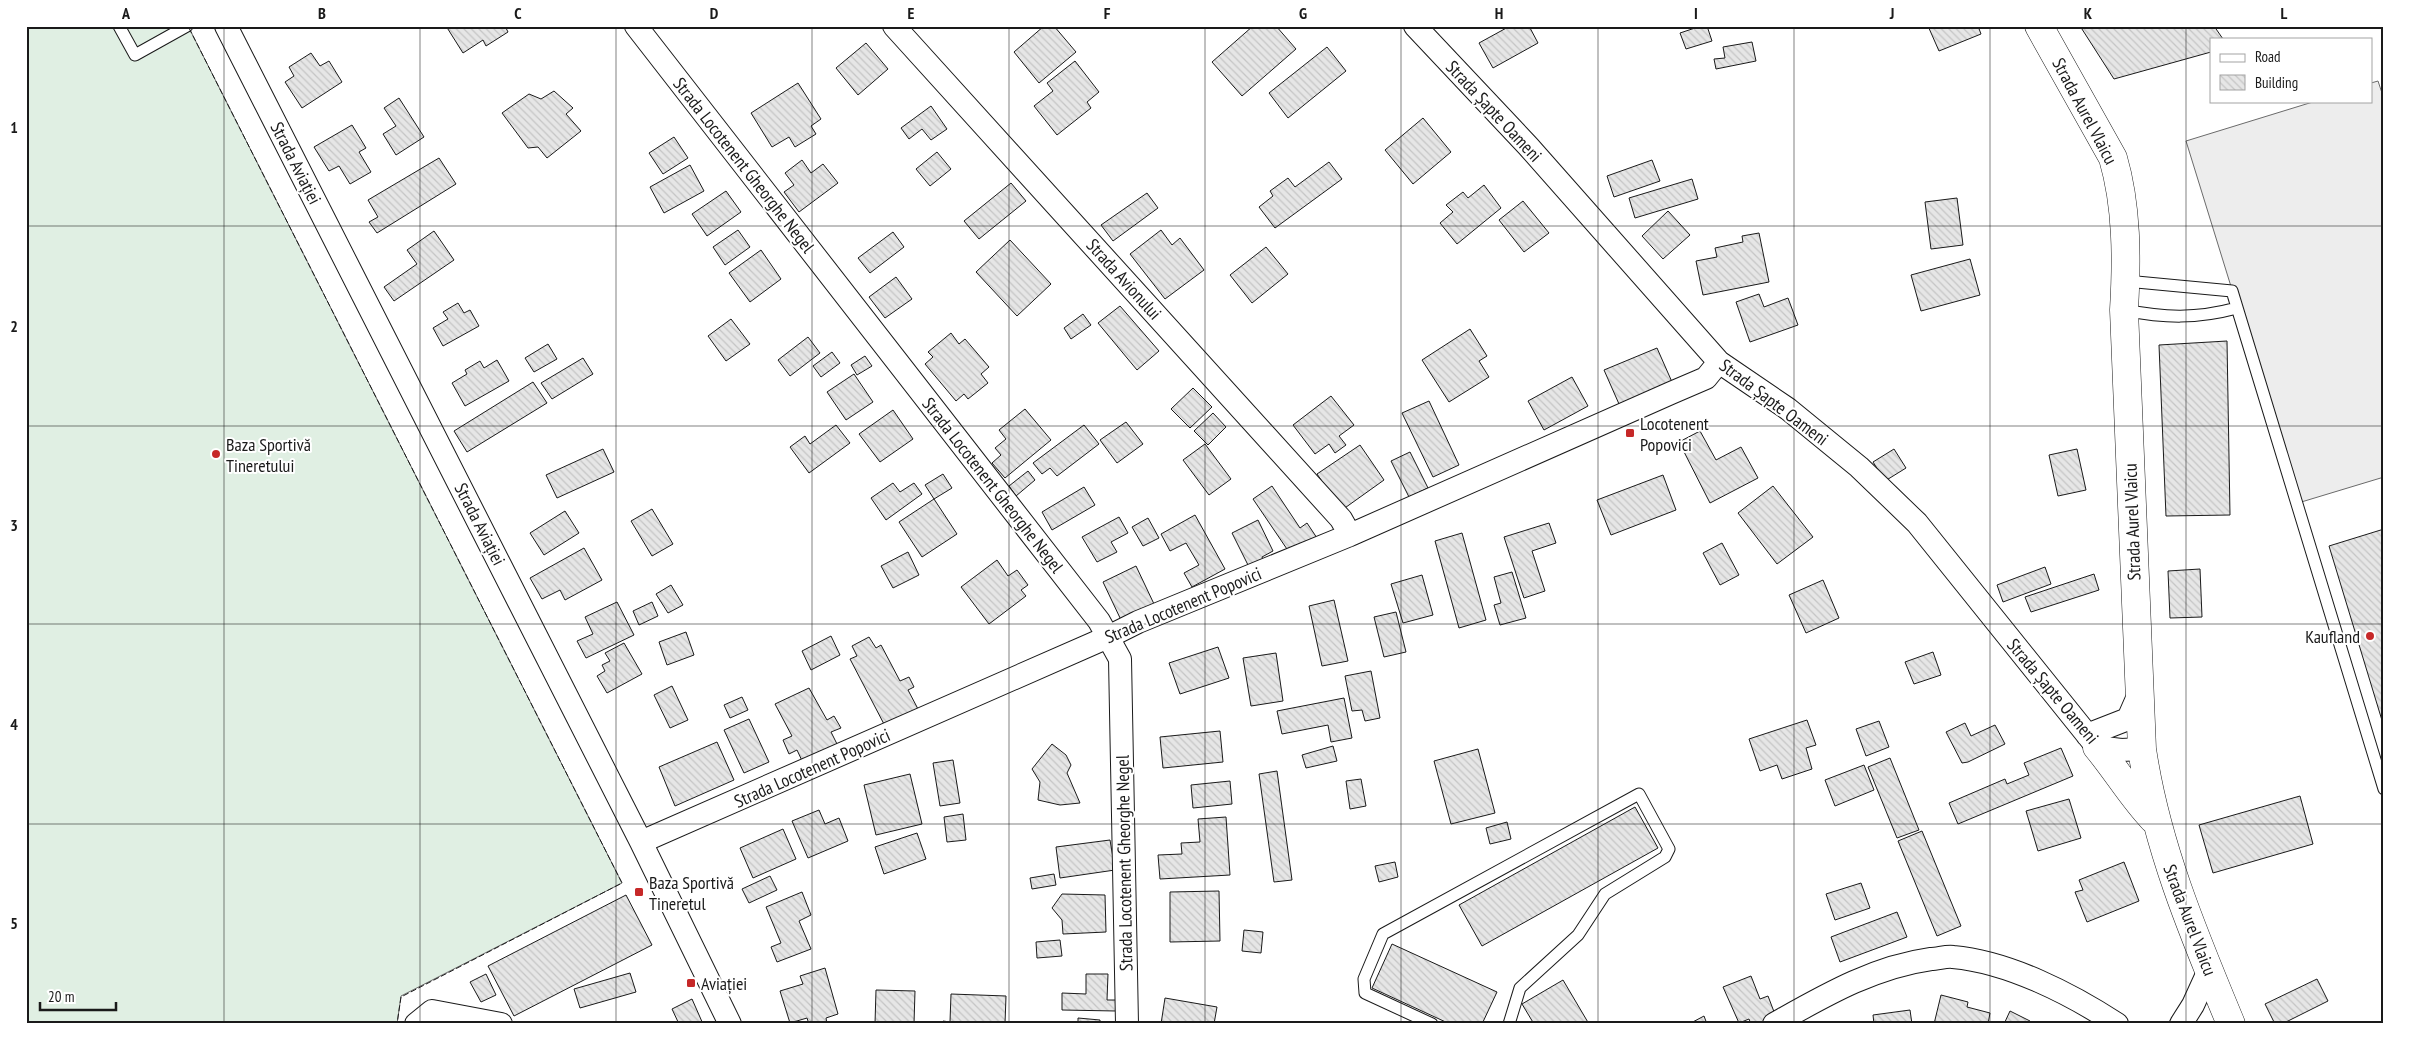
<svg xmlns="http://www.w3.org/2000/svg" width="2410" height="1050" font-family="'PT Sans Narrow',sans-serif">
<style>
.garden{fill:#e0efe3;stroke:#6a6a6a}
.parking{fill:#ededed;stroke:#6a6a6a}
.building{fill:url(#building-back-hatch);stroke:#1a1a1a}
.lines{fill:none;stroke-linecap:round;stroke-linejoin:round}
.lane-casing{stroke:#1a1a1a;stroke-width:13}
.street-casing{stroke:#1a1a1a;stroke-width:24}
.secondary-casing{stroke:#1a1a1a;stroke-width:29}
.lane{stroke:#fff;stroke-width:11}
.street{stroke:#fff;stroke-width:22}
.secondary{stroke:#fff;stroke-width:28}
.fence{stroke:#1a1a1a;stroke-width:1;stroke-dasharray:6 2.5;stroke-linecap:butt}
.grid{fill:none;stroke:#1a1a1a;stroke-width:1;stroke-opacity:0.55}
.poi-dot{fill:#c62828;stroke:#fff;stroke-width:2}
.labels{text-anchor:middle;dominant-baseline:central;stroke-width:4;stroke-linejoin:round;paint-order:stroke}
.street-label{font-size:18px;fill:#1a1a1a;stroke:#fff}
.poi-label{font-size:18px;fill:#1a1a1a;stroke:#fff;text-anchor:start}
.neatline{fill:none;stroke:#1a1a1a;stroke-width:2}
.grid-label{font-size:16px;text-anchor:middle;font-weight:bold;fill:#1a1a1a}
</style>
<defs>
<pattern id="building-back-hatch" width="6" height="6" patternUnits="userSpaceOnUse" patternTransform="scale(1.25)"><rect width="6" height="6" fill="#e6e6e6"/><path d="M-1 5l2 2M0 0l6 6M5-1l2 2" fill="none" stroke="#c5c5c5"/></pattern>
</defs>
<rect width="100%" height="100%" fill="#fff"/>
<path class="garden" d="M 26,26 L 188,26 L 622,883 L 401,996 L 397,1024 L 26,1024 Z"/>
<path class="parking" d="M 2378,81 L 2384,99 L 2384,477 L 2298,503 L 2186,141 L 2316,101 L 2371,101 L 2371,83 Z"/>
<path class="building" d="M 446,26 L 505,26 L 508,32 L 486,46 L 483,40 L 463,53 Z
M 1044,26 L 1054,26 L 1076,52 L 1039,83 L 1014,52 Z
M 1253,26 L 1276,26 L 1296,49 L 1242,96 L 1212,62 Z
M 1510,26 L 1529,26 L 1538,43 L 1493,68 L 1479,43 Z
M 1701,26 L 1707,26 L 1712,41 L 1686,49 L 1680,33 Z
M 1928,26 L 1978,26 L 1981,34 L 1939,51 Z
M 2080,26 L 2214,26 L 2223,39 L 2211,39 L 2211,52 L 2114,79 Z
M 1752,42 L 1756,61 L 1716,69 L 1714,59 L 1725,58 L 1723,47 Z
M 866,43 L 888,69 L 858,95 L 836,68 Z
M 1327,47 L 1346,71 L 1288,118 L 1269,93 Z
M 311,53 L 320,66 L 329,61 L 342,82 L 302,108 L 285,82 L 294,76 L 289,67 Z
M 1075,61 L 1099,92 L 1087,102 L 1091,108 L 1057,135 L 1034,106 L 1053,91 L 1047,83 Z
M 798,83 L 821,119 L 811,126 L 816,134 L 795,147 L 789,137 L 772,147 L 751,113 Z
M 554,91 L 573,108 L 566,114 L 581,131 L 547,158 L 538,147 L 528,148 L 502,113 L 529,94 L 541,99 Z
M 399,98 L 424,137 L 396,155 L 383,134 L 396,126 L 384,108 Z
M 931,106 L 947,129 L 931,140 L 922,129 L 909,139 L 901,128 Z
M 1423,118 L 1451,152 L 1413,184 L 1385,150 Z
M 352,125 L 366,148 L 359,152 L 371,172 L 350,184 L 339,166 L 329,171 L 314,147 Z
M 674,137 L 688,158 L 663,174 L 649,153 Z
M 937,152 L 951,169 L 930,186 L 916,169 Z
M 439,158 L 456,184 L 377,233 L 369,222 L 378,217 L 368,200 Z
M 802,160 L 811,173 L 823,164 L 838,183 L 799,212 L 784,192 L 794,185 L 785,173 Z
M 1652,160 L 1660,181 L 1614,197 L 1607,176 Z
M 1329,162 L 1342,179 L 1275,228 L 1259,207 L 1273,196 L 1270,191 L 1288,178 L 1295,187 Z
M 690,165 L 704,191 L 664,213 L 650,187 Z
M 1692,179 L 1698,199 L 1635,218 L 1629,198 Z
M 1011,183 L 1026,201 L 979,239 L 964,221 Z
M 1484,185 L 1501,208 L 1457,244 L 1440,223 L 1453,212 L 1446,205 L 1463,192 L 1468,198 Z
M 726,191 L 741,212 L 707,236 L 692,214 Z
M 1147,193 L 1158,208 L 1113,241 L 1101,225 Z
M 1957,198 L 1963,245 L 1931,249 L 1925,202 Z
M 1523,201 L 1549,233 L 1524,252 L 1499,220 Z
M 1668,211 L 1690,235 L 1663,259 L 1642,236 Z
M 738,230 L 750,247 L 725,265 L 713,247 Z
M 1161,230 L 1172,245 L 1180,238 L 1204,270 L 1165,299 L 1130,254 Z
M 434,231 L 454,260 L 394,301 L 384,287 L 417,264 L 407,250 Z
M 893,232 L 904,247 L 870,273 L 858,258 Z
M 1759,233 L 1769,282 L 1703,295 L 1696,261 L 1717,257 L 1715,248 L 1743,242 L 1742,236 Z
M 1010,240 L 1051,284 L 1017,316 L 976,272 Z
M 1266,247 L 1288,274 L 1252,303 L 1230,275 Z
M 761,250 L 781,279 L 750,302 L 729,273 Z
M 1970,259 L 1980,295 L 1921,311 L 1911,275 Z
M 896,277 L 912,299 L 885,318 L 869,297 Z
M 1759,294 L 1764,307 L 1788,298 L 1798,325 L 1750,342 L 1736,302 Z
M 458,303 L 464,313 L 470,310 L 479,326 L 443,346 L 433,328 L 448,319 L 443,312 Z
M 1120,306 L 1159,351 L 1137,370 L 1098,323 Z
M 1083,314 L 1091,325 L 1071,339 L 1064,328 Z
M 731,319 L 750,344 L 726,361 L 708,336 Z
M 1470,329 L 1487,356 L 1479,361 L 1489,377 L 1449,402 L 1422,360 Z
M 951,333 L 959,344 L 965,339 L 989,367 L 981,374 L 988,383 L 968,399 L 964,394 L 956,401 L 925,364 L 933,357 L 928,352 Z
M 808,337 L 820,353 L 790,376 L 778,360 Z
M 2227,341 L 2230,515 L 2166,516 L 2159,345 Z
M 548,344 L 557,359 L 534,372 L 525,358 Z
M 1657,348 L 1672,382 L 1619,404 L 1604,370 Z
M 832,352 L 840,363 L 821,377 L 813,366 Z
M 865,356 L 872,366 L 857,375 L 851,365 Z
M 583,358 L 593,374 L 552,399 L 541,383 Z
M 497,360 L 509,381 L 465,406 L 452,383 L 467,374 L 465,370 L 480,361 L 484,368 Z
M 854,374 L 873,402 L 846,420 L 827,392 Z
M 1572,377 L 1588,406 L 1544,430 L 1528,401 Z
M 533,382 L 547,403 L 467,452 L 454,431 Z
M 1193,388 L 1212,407 L 1190,428 L 1171,409 Z
M 1331,396 L 1354,425 L 1339,436 L 1346,445 L 1335,453 L 1329,444 L 1315,454 L 1293,425 Z
M 1429,401 L 1459,465 L 1433,477 L 1402,413 Z
M 1025,409 L 1051,440 L 1005,478 L 992,463 L 1001,455 L 995,448 L 1006,439 L 999,430 Z
M 893,410 L 913,439 L 880,462 L 859,434 Z
M 1213,413 L 1226,427 L 1208,445 L 1194,431 Z
M 1126,422 L 1143,444 L 1117,463 L 1100,440 Z
M 836,425 L 850,443 L 809,473 L 790,447 L 805,436 L 810,444 Z
M 1084,425 L 1099,444 L 1057,476 L 1050,468 L 1042,474 L 1033,463 Z
M 1700,431 L 1716,460 L 1741,447 L 1758,478 L 1710,503 L 1679,442 Z
M 1205,444 L 1231,479 L 1209,495 L 1183,460 Z
M 1360,445 L 1384,480 L 1342,510 L 1317,474 Z
M 603,449 L 614,472 L 557,498 L 546,475 Z
M 1894,449 L 1906,468 L 1885,481 L 1873,462 Z
M 2077,449 L 2086,490 L 2058,496 L 2049,455 Z
M 1410,452 L 1428,488 L 1409,497 L 1391,461 Z
M 1028,471 L 1035,480 L 1016,496 L 1009,486 Z
M 943,474 L 952,488 L 934,499 L 925,485 Z
M 1663,475 L 1676,510 L 1611,535 L 1597,500 Z
M 893,483 L 900,492 L 914,483 L 922,494 L 886,520 L 871,498 Z
M 1272,486 L 1300,528 L 1307,523 L 1317,538 L 1291,555 L 1253,499 Z
M 1773,486 L 1813,537 L 1777,564 L 1738,513 Z
M 1084,487 L 1095,505 L 1052,530 L 1042,512 Z
M 934,499 L 957,534 L 922,557 L 899,522 Z
M 652,509 L 673,544 L 652,556 L 631,521 Z
M 565,511 L 579,533 L 544,555 L 530,533 Z
M 1195,515 L 1225,569 L 1192,587 L 1184,573 L 1199,565 L 1186,543 L 1170,551 L 1161,534 Z
M 1119,517 L 1128,533 L 1111,542 L 1117,552 L 1097,562 L 1082,537 Z
M 1148,518 L 1159,538 L 1143,546 L 1132,527 Z
M 1258,520 L 1273,551 L 1262,557 L 1265,564 L 1251,571 L 1232,533 Z
M 1549,523 L 1556,543 L 1532,551 L 1545,591 L 1524,598 L 1504,537 Z
M 2384,529 L 2384,727 L 2329,546 Z
M 1462,533 L 1486,620 L 1459,628 L 1435,541 Z
M 1722,543 L 1739,575 L 1720,585 L 1703,553 Z
M 584,548 L 602,580 L 565,600 L 560,590 L 542,599 L 530,578 Z
M 908,552 L 919,575 L 893,588 L 881,566 Z
M 997,560 L 1008,576 L 1017,570 L 1028,585 L 1021,590 L 1026,596 L 989,624 L 961,587 Z
M 1136,566 L 1154,604 L 1121,620 L 1103,582 Z
M 2045,567 L 2051,584 L 2003,602 L 1997,585 Z
M 2200,569 L 2202,617 L 2170,618 L 2168,571 Z
M 1512,572 L 1526,618 L 1500,625 L 1494,605 L 1501,603 L 1494,577 Z
M 2094,574 L 2099,590 L 2031,612 L 2025,597 Z
M 1422,575 L 1433,615 L 1403,623 L 1391,584 Z
M 1823,580 L 1839,618 L 1806,633 L 1789,595 Z
M 671,585 L 683,605 L 668,613 L 656,594 Z
M 1334,600 L 1348,661 L 1322,666 L 1309,606 Z
M 617,602 L 634,635 L 586,658 L 577,641 L 593,634 L 585,617 Z
M 652,602 L 658,616 L 639,625 L 633,611 Z
M 1396,612 L 1406,652 L 1384,657 L 1374,617 Z
M 686,632 L 694,655 L 667,665 L 659,642 Z
M 831,636 L 840,655 L 811,670 L 802,651 Z
M 869,637 L 876,648 L 881,645 L 900,681 L 909,677 L 914,687 L 908,690 L 918,709 L 885,726 L 850,659 L 857,656 L 852,646 Z
M 624,643 L 642,674 L 607,693 L 597,676 L 605,671 L 602,665 L 610,661 L 605,653 Z
M 1218,647 L 1229,678 L 1180,694 L 1169,663 Z
M 1933,652 L 1941,675 L 1914,684 L 1905,662 Z
M 1276,653 L 1283,701 L 1251,706 L 1243,658 Z
M 1371,671 L 1380,718 L 1365,721 L 1362,710 L 1352,711 L 1345,676 Z
M 672,686 L 688,720 L 670,728 L 654,695 Z
M 809,688 L 827,720 L 834,716 L 841,728 L 831,732 L 840,750 L 804,765 L 797,750 L 789,754 L 783,740 L 792,736 L 775,704 Z
M 742,697 L 748,710 L 730,718 L 724,705 Z
M 1344,698 L 1352,738 L 1331,742 L 1328,725 L 1282,734 L 1277,711 Z
M 749,719 L 769,762 L 744,773 L 724,730 Z
M 1807,720 L 1816,745 L 1806,748 L 1812,769 L 1782,779 L 1777,765 L 1760,771 L 1749,739 Z
M 1879,721 L 1889,747 L 1866,756 L 1856,729 Z
M 1965,723 L 1971,736 L 1995,725 L 2005,744 L 1968,762 L 1962,763 L 1946,732 Z
M 1220,731 L 1223,762 L 1163,768 L 1160,737 Z
M 717,742 L 734,780 L 675,806 L 659,767 Z
M 1052,744 L 1066,755 L 1071,765 L 1067,773 L 1080,803 L 1060,805 L 1038,800 L 1040,782 L 1032,769 Z
M 1333,746 L 1337,761 L 1306,768 L 1302,755 Z
M 2061,748 L 2073,776 L 1958,824 L 1949,803 L 2005,779 L 2007,784 L 2029,775 L 2024,763 Z
M 1478,749 L 1495,813 L 1451,824 L 1434,761 Z
M 1890,758 L 1919,830 L 1897,838 L 1868,767 Z
M 953,760 L 960,803 L 940,806 L 933,763 Z
M 1864,765 L 1874,790 L 1835,806 L 1825,780 Z
M 1277,771 L 1292,880 L 1274,882 L 1259,774 Z
M 910,774 L 922,824 L 876,835 L 864,785 Z
M 1361,779 L 1366,806 L 1350,809 L 1346,781 Z
M 1230,781 L 1232,804 L 1193,808 L 1191,785 Z
M 2300,796 L 2313,844 L 2213,873 L 2199,825 Z
M 2069,799 L 2081,838 L 2038,851 L 2026,811 Z
M 1635,807 L 1658,848 L 1482,946 L 1459,905 Z
M 819,810 L 825,824 L 839,818 L 848,841 L 808,858 L 792,821 Z
M 963,814 L 966,840 L 947,842 L 944,817 Z
M 1226,817 L 1230,875 L 1160,879 L 1158,855 L 1182,854 L 1181,843 L 1200,842 L 1198,819 Z
M 1507,822 L 1511,839 L 1490,844 L 1486,828 Z
M 783,829 L 796,859 L 753,878 L 740,848 Z
M 1922,831 L 1961,926 L 1937,936 L 1898,841 Z
M 917,833 L 926,859 L 884,874 L 875,847 Z
M 1110,840 L 1115,870 L 1060,878 L 1056,847 Z
M 1395,862 L 1398,877 L 1379,882 L 1375,866 Z
M 2124,862 L 2139,901 L 2087,922 L 2075,892 L 2083,890 L 2079,880 Z
M 1054,874 L 1056,885 L 1032,889 L 1030,878 Z
M 770,876 L 777,890 L 749,903 L 742,889 Z
M 1861,883 L 1870,908 L 1835,920 L 1826,894 Z
M 1219,891 L 1220,941 L 1170,942 L 1170,892 Z
M 802,892 L 811,915 L 799,921 L 811,949 L 777,962 L 771,947 L 781,943 L 766,907 Z
M 1062,894 L 1105,895 L 1106,932 L 1063,934 L 1062,920 L 1052,908 Z
M 626,895 L 652,945 L 514,1016 L 488,966 Z
M 1897,912 L 1907,937 L 1840,962 L 1831,937 Z
M 1244,930 L 1263,932 L 1261,953 L 1242,951 Z
M 1060,940 L 1062,956 L 1037,958 L 1036,942 Z
M 1392,944 L 1497,992 L 1482,1024 L 1450,1024 L 1372,988 Z
M 825,968 L 838,1014 L 826,1018 L 827,1024 L 809,1024 L 807,1018 L 790,1023 L 780,991 L 803,984 L 800,976 Z
M 630,973 L 636,992 L 580,1008 L 574,989 Z
M 486,974 L 496,995 L 481,1002 L 470,982 Z
M 1086,974 L 1108,974 L 1107,1000 L 1117,1000 L 1116,1011 L 1062,1010 L 1062,993 L 1086,994 Z
M 1751,976 L 1760,999 L 1768,996 L 1776,1017 L 1760,1024 L 1751,1024 L 1749,1019 L 1739,1023 L 1723,987 Z
M 2317,979 L 2328,1001 L 2282,1024 L 2275,1024 L 2265,1004 Z
M 1563,980 L 1589,1024 L 1534,1024 L 1522,1004 Z
M 876,990 L 915,991 L 914,1024 L 875,1024 Z
M 951,994 L 1006,996 L 1005,1024 L 943,1024 L 943,1021 L 950,1022 Z
M 1941,995 L 1968,1002 L 1967,1007 L 1990,1013 L 1988,1024 L 1934,1024 Z
M 1165,998 L 1217,1007 L 1214,1024 L 1161,1024 Z
M 692,999 L 703,1024 L 679,1024 L 672,1009 Z
M 1910,1010 L 1912,1024 L 1874,1024 L 1873,1015 Z
M 2010,1011 L 2030,1021 L 2029,1024 L 2004,1024 Z
M 1704,1016 L 1707,1024 L 1689,1024 Z
M 1078,1018 L 1100,1020 L 1100,1024 L 1078,1024 Z"/>
<g class="lines">
<defs>
<path id="lane" d="M 119,26 L 135,55 L 187,26
M 2126,281 L 2232,291 L 2384,789
M 2124,310 C 2165,318 2196,319 2237,308
M 1432,1024 L 1365,993 L 1364,979 L 1383,934 L 1639,794 L 1669,849 L 1665,857 L 1605,894 L 1578,935 L 1520,988 L 1509,1024"/>
<path id="street" d="M 226,26 L 641,842 L 730,1024
M 636,26 L 1099,621 L 1120,659 L 1127,1024
M 894,26 L 1341,519 L 1350,535
M 1415,26 L 1528,146 L 1719,362 L 1788,409 L 1859,467 L 1917,523 L 2097,747 L 2121,750 L 2142,749
M 2087,735 L 2128,719 L 2139,694
M 641,842 L 1108,637 L 1138,622 L 1350,535 L 1671,393 L 1706,378 L 1719,362
M 416,1024 L 432,1011 L 501,1024
M 1774,1024 C 1824,996 1873,967 1931,959 C 1938,959 1946,956 1953,957 C 2009,962 2071,994 2117,1024
M 2181,1024 L 2193,1005 L 2209,970"/>
<path id="secondary" d="M 2039,26 L 2113,158 C 2127,206 2127,259 2124,310 L 2142,749 C 2156,845 2194,935 2231,1024
M 2097,747 C 2117,771 2132,797 2153,819"/>
</defs>
<use href="#lane" class="lane-casing"/>
<use href="#street" class="street-casing"/>
<use href="#secondary" class="secondary-casing"/>
<use href="#lane" class="lane"/>
<use href="#street" class="street"/>
<use href="#secondary" class="secondary"/>
<path class="fence" d="M 189,28 L 622,883 L 401,997 L 397,1024"/>
</g>
<path class="grid" d="M 224,26 L 224,1024M 420,26 L 420,1024M 616,26 L 616,1024M 812,26 L 812,1024M 1009,26 L 1009,1024M 1205,26 L 1205,1024M 1401,26 L 1401,1024M 1598,26 L 1598,1024M 1794,26 L 1794,1024M 1990,26 L 1990,1024M 2186,26 L 2186,1024M 26,226 L 2384,226M 26,426 L 2384,426M 26,624 L 2384,624M 26,824 L 2384,824"/>
<g class="poi-dot">
<rect x="1625" y="428" width="10" height="10" rx="2.5"/>
<circle cx="216" cy="454" r="5"/>
<circle cx="2370" cy="636" r="5"/>
<rect x="634" y="887" width="10" height="10" rx="2.5"/>
<rect x="686" y="978" width="10" height="10" rx="2.5"/>
</g>
<g class="labels">
<g class="street-label">
<text transform="translate(1494 111) rotate(47)">Strada Șapte Oameni</text>
<text transform="translate(2085 111) rotate(62)">Strada Aurel Vlaicu</text>
<text transform="translate(296 163) rotate(63)">Strada Aviației</text>
<text transform="translate(744 165) rotate(52)">Strada Locotenent Gheorghe Negel</text>
<text transform="translate(1124 279) rotate(48)">Strada Avionului</text>
<text transform="translate(1774 402) rotate(37)">Strada Șapte Oameni</text>
<text transform="translate(993 485) rotate(52)">Strada Locotenent Gheorghe Negel</text>
<text transform="translate(2132 522) rotate(-92)">Strada Aurel Vlaicu</text>
<text transform="translate(480 524) rotate(63)">Strada Aviației</text>
<text transform="translate(1183 605) rotate(-23)">Strada Locotenent Popovici</text>
<text transform="translate(2053 691) rotate(50)">Strada Șapte Oameni</text>
<text transform="translate(812 768) rotate(-24)">Strada Locotenent Popovici</text>
<text transform="translate(1124 863) rotate(-91)">Strada Locotenent Gheorghe Negel</text>
<text transform="translate(2190 920) rotate(69)">Strada Aurel Vlaicu</text>
</g>
<g class="poi-label">
<text x="1640" y="423">Locotenent<tspan x="1640" dy="21">Popovici</tspan></text>
<text x="226" y="444">Baza Sportivă<tspan x="226" dy="21">Tineretului</tspan></text>
<text x="2360" y="636" text-anchor="end">Kaufland</text>
<text x="649" y="882">Baza Sportivă<tspan x="649" dy="21">Tineretul</tspan></text>
<text x="701" y="983">Aviației</text>
</g>
</g>
<rect width="2410" height="1050" fill="none" stroke="#ffffff" stroke-width="55"/>
<rect x="2210" y="38" width="162" height="65" fill="#ffffff" stroke="#a3a3a3"/>
<rect x="2220" y="54" width="25" height="8" fill="#ffffff" stroke="#a3a3a3"/>
<text x="2255" y="62" font-size="15" fill="#1a1a1a">Road</text>
<rect x="2220" y="75" width="25" height="15" fill="url(#building-back-hatch)" stroke="#a3a3a3"/>
<text x="2255" y="88" font-size="15" fill="#1a1a1a">Building</text>
<path d="M40 1002v8h76v-8" fill="none" stroke="#1a1a1a" stroke-width="2.5"/>
<text x="48" y="1002" font-size="15" fill="#1a1a1a" stroke="#ffffff" stroke-width="4" paint-order="stroke">20 m</text>
<rect x="28" y="28" width="2354" height="994" class="neatline"/>
<g class="grid-label">
<text x="126" y="19">A</text>
<text x="322" y="19">B</text>
<text x="518" y="19">C</text>
<text x="714" y="19">D</text>
<text x="911" y="19">E</text>
<text x="1107" y="19">F</text>
<text x="1303" y="19">G</text>
<text x="1499" y="19">H</text>
<text x="1696" y="19">I</text>
<text x="1892" y="19">J</text>
<text x="2088" y="19">K</text>
<text x="2284" y="19">L</text>
<text x="14" y="133">1</text>
<text x="14" y="332">2</text>
<text x="14" y="531">3</text>
<text x="14" y="730">4</text>
<text x="14" y="929">5</text>
</g>
</svg>
